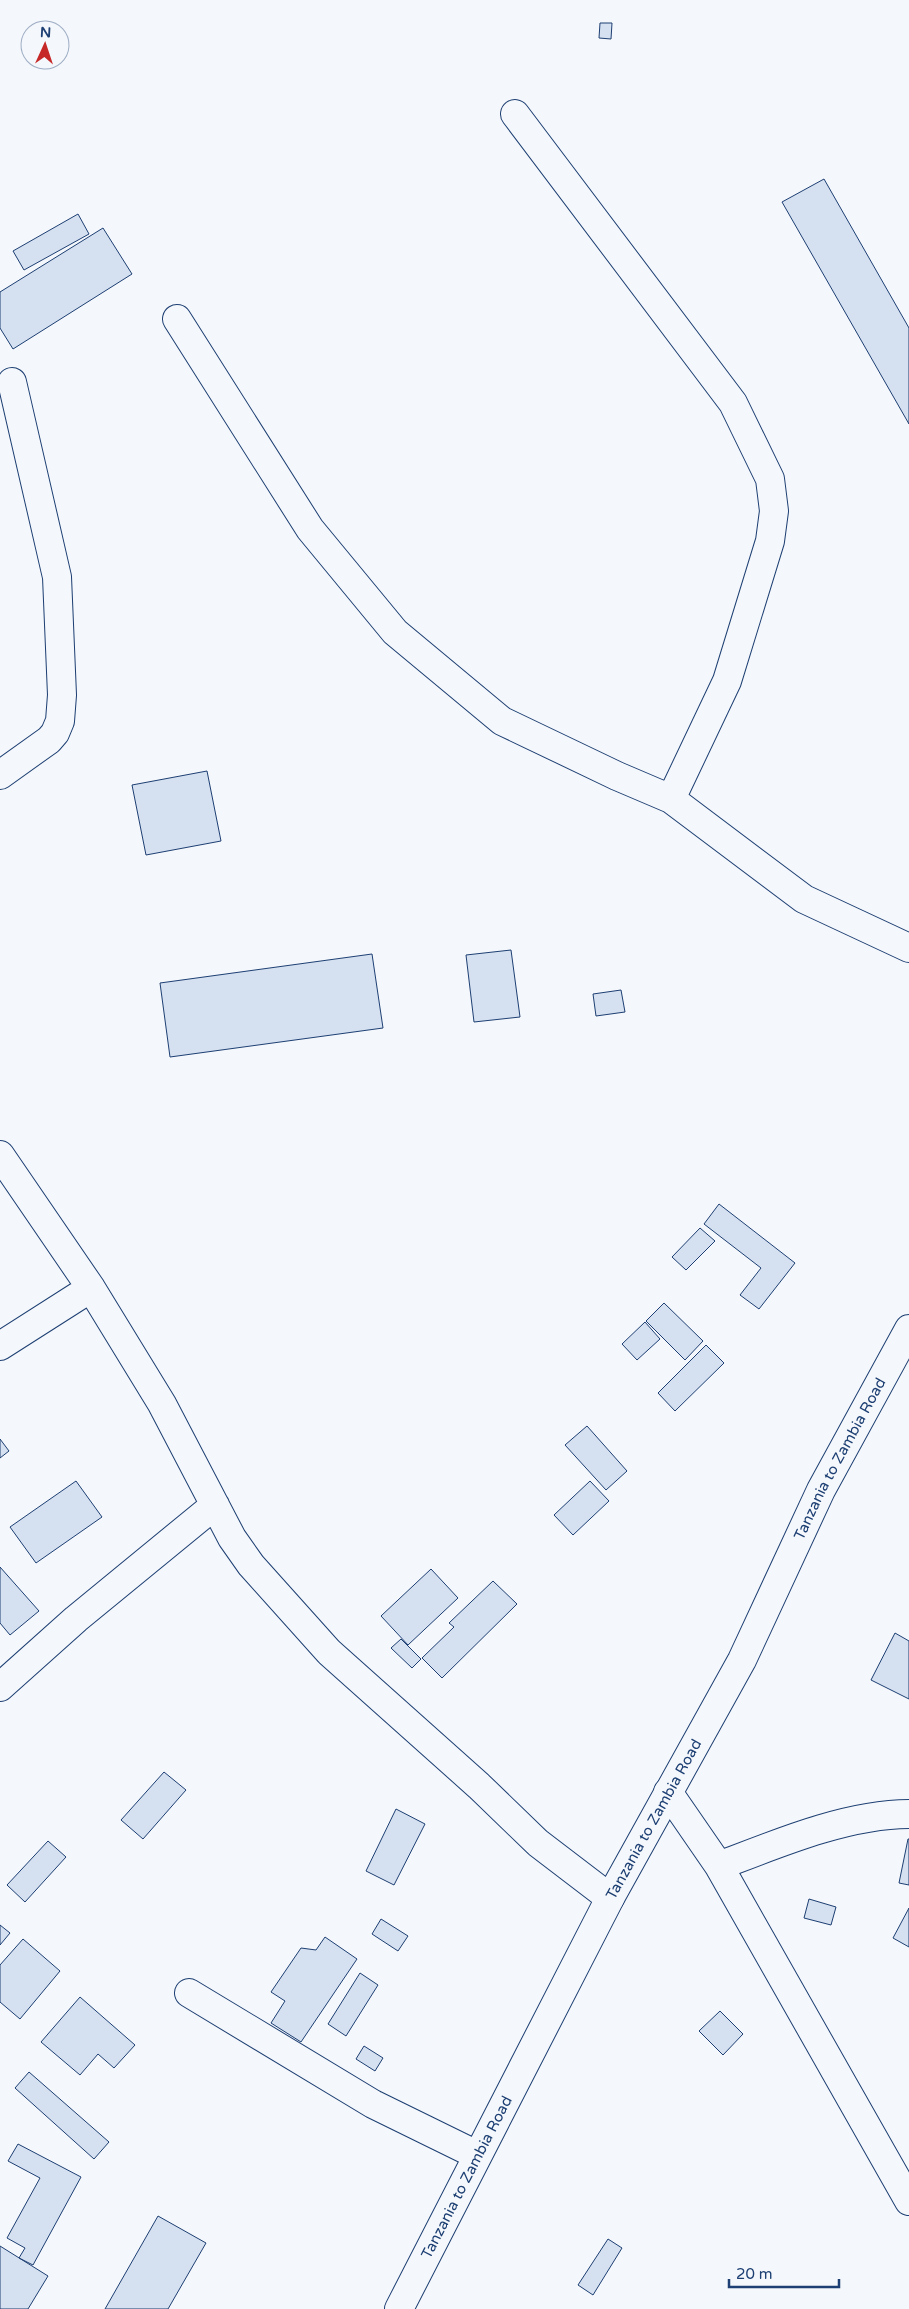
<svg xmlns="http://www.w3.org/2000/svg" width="909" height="2309" font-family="'Varela Round',sans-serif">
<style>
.building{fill:#d5e0f0;stroke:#1d3f73}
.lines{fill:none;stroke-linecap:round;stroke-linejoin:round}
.minor-casing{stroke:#1d3f73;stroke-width:30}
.highway-casing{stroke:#1d3f73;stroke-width:30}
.minor{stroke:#f4f7fb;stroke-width:28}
.highway{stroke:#f4f7fb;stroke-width:28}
.labels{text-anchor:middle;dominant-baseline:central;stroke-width:4;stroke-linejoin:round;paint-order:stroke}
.street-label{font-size:15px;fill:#1d3f73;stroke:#f4f7fb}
</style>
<rect width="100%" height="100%" fill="#f4f7fb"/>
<path class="building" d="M 600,23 L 612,23 L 611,39 L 599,38 Z
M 824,179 L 909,328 L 909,424 L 782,202 Z
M 78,214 L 89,234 L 24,270 L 13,251 Z
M 103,228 L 132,274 L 13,349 L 0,328 L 0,292 Z
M 207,771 L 221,841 L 146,855 L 132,785 Z
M 511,950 L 520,1017 L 474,1022 L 466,955 Z
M 372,954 L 383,1028 L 170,1057 L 160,983 Z
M 621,990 L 625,1012 L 596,1016 L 593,994 Z
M 719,1204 L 795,1263 L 759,1309 L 740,1295 L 761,1268 L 704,1224 Z
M 700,1228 L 715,1241 L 686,1270 L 672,1257 Z
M 664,1303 L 703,1341 L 685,1360 L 646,1321 Z
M 645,1322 L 660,1339 L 637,1360 L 622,1344 Z
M 706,1345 L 724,1363 L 675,1411 L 658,1393 Z
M 587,1426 L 627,1471 L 606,1490 L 565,1445 Z
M 0,1439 L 9,1451 L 0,1458 Z
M 76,1481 L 102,1517 L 36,1563 L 10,1527 Z
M 590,1481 L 609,1501 L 573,1535 L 554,1515 Z
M 0,1567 L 39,1611 L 10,1635 L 0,1623 Z
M 431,1569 L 458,1598 L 408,1645 L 381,1616 Z
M 493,1581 L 517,1604 L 442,1678 L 422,1658 L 454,1627 L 449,1623 Z
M 895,1633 L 909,1641 L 909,1699 L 871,1680 Z
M 401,1639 L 421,1659 L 412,1668 L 391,1648 Z
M 164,1772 L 186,1790 L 143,1839 L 121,1820 Z
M 396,1809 L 425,1824 L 394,1885 L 366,1871 Z
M 908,1839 L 909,1839 L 909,1885 L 899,1883 Z
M 48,1841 L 66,1857 L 25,1902 L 7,1885 Z
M 809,1899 L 836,1907 L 831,1925 L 804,1918 Z
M 909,1908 L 909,1947 L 893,1938 Z
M 381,1919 L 408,1936 L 398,1951 L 372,1934 Z
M 0,1925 L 10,1933 L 0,1945 Z
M 325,1937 L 357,1959 L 301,2042 L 271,2023 L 285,2001 L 271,1992 L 301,1948 L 316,1950 Z
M 23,1939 L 60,1971 L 20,2019 L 0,2002 L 0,1965 Z
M 360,1973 L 378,1985 L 346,2036 L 328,2024 Z
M 80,1997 L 135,2045 L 114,2068 L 98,2054 L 80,2075 L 41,2042 Z
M 720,2011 L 743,2034 L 723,2055 L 699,2031 Z
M 364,2046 L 383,2058 L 375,2071 L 356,2059 Z
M 29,2072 L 109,2142 L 94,2159 L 15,2088 Z
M 18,2144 L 81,2177 L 33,2265 L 19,2258 L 25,2248 L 7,2238 L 40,2178 L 8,2161 Z
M 158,2216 L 206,2243 L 168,2309 L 105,2309 Z
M 608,2239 L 622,2248 L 593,2295 L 578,2285 Z
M 0,2246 L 48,2276 L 28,2309 L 0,2309 Z"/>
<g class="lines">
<defs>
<path id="minor" d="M 515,114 L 733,403 L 770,479 L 774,511 L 770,541 L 727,681 L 671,799
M 177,319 L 310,529 L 395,632 L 502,721 L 617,776 L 671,799 L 804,899 L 909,948
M 0,775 L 49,740 L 55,733 L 60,721 L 62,695 L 57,577 L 12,382
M 0,1155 L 91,1288 L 162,1404 L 232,1538 L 251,1565 L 329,1652 L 479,1786 L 538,1843 L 610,1898
M 0,1346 L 91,1288
M 0,1687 L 76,1619 L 215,1505
M 668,1792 L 719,1866 L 909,2201
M 719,1866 C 776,1844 847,1814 909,1814
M 189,1993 L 373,2104 L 477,2155"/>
<g id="highway">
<path id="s1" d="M 399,2309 L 610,1898 L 742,1660 L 821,1490 L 909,1329"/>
</g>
</defs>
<use href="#minor" class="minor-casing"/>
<use href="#highway" class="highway-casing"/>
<use href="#minor" class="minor"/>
<use href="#highway" class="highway"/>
</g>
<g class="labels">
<g class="street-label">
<text stroke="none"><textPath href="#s1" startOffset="958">Tanzania to Zambia Road</textPath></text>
<text stroke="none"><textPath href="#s1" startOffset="552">Tanzania to Zambia Road</textPath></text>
<text stroke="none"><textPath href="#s1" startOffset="148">Tanzania to Zambia Road</textPath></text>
</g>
</g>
<g transform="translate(45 45) rotate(3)"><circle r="24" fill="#f4f7fb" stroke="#9eadc5"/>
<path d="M0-4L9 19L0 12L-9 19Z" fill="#c62828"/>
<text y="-8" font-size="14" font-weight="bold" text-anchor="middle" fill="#1d3f73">N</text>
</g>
<path d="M729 2279v8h110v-8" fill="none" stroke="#1d3f73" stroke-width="2.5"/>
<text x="736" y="2279" font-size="15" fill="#1d3f73" stroke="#f4f7fb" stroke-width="4" paint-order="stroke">20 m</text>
</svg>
